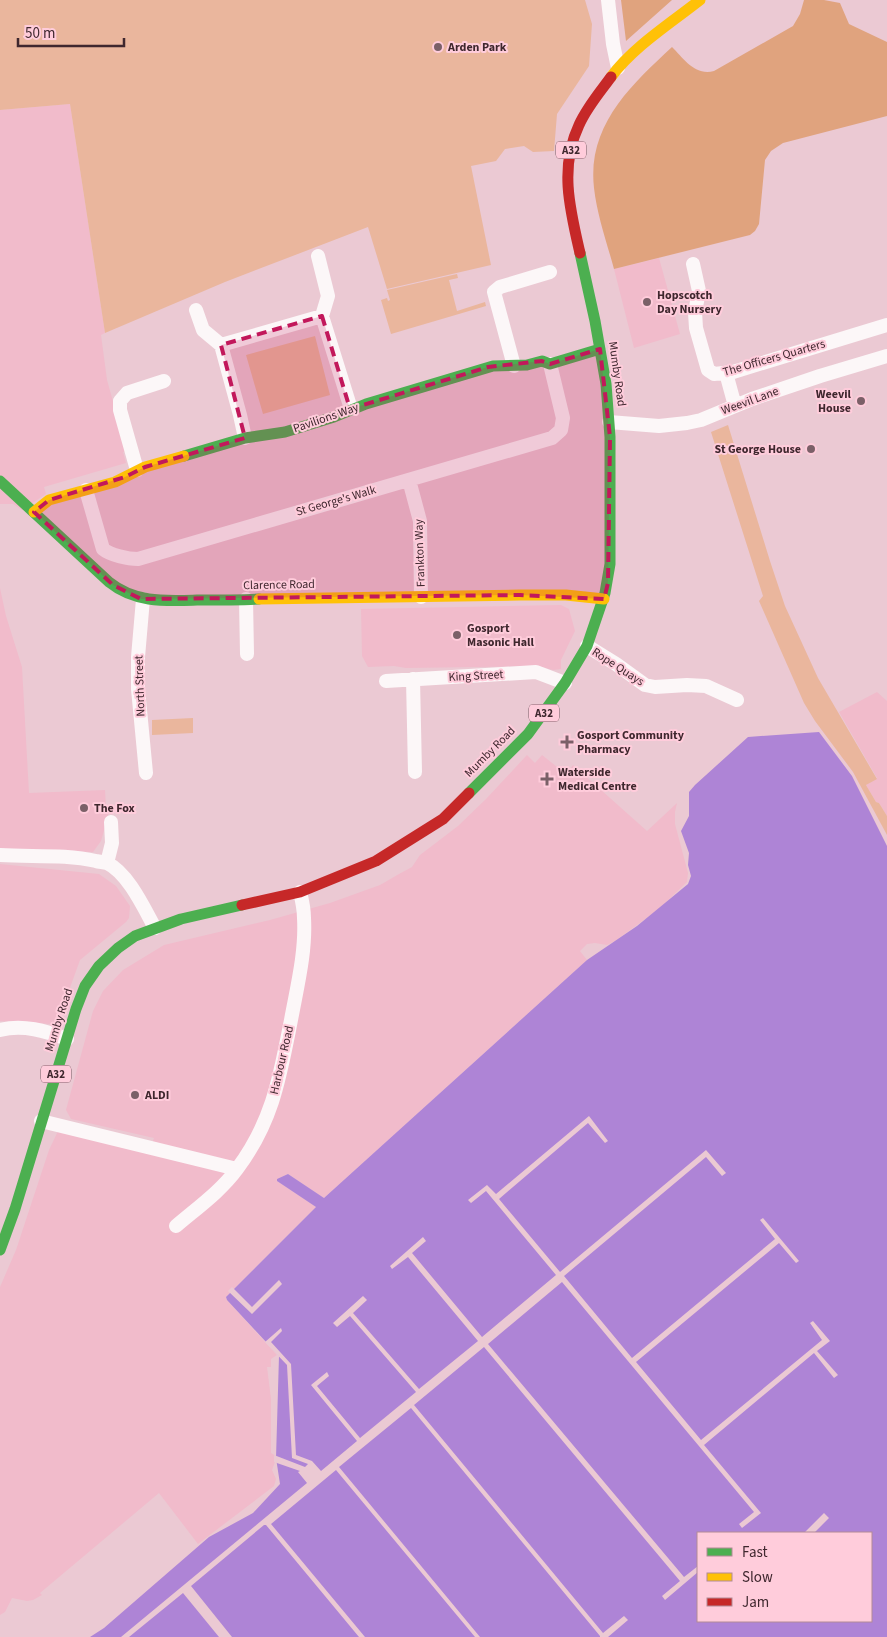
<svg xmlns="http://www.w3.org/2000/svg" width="887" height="1637" font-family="'Source Sans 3',sans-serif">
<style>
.built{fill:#f1bbcb}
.green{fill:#eab69d}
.forest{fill:#e0a37e}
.water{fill:#ae84d6;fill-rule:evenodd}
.pier{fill:#ebc9d3}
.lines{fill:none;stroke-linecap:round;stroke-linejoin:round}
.street{stroke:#fcf7f8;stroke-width:14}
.fast{stroke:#4caf50;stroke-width:11}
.slow{stroke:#ffc107;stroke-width:11}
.jam{stroke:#c62828;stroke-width:11}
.marked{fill:#c2185b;fill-opacity:0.2;stroke:#c2185b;stroke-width:4;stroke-dasharray:10 6;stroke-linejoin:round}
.poi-dot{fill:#7b6068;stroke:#ffccdb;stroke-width:2}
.labels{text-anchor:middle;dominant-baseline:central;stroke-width:4;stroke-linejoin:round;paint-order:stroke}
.shield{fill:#ffccdb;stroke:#795862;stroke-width:1}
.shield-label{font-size:11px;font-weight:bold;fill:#3f272e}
.poi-label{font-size:12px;font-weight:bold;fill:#3f272e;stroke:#ffccdb;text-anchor:start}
.street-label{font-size:12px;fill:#3f272e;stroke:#ffccdb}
</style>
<rect width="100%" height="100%" fill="#ebc9d3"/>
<path class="built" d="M 70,104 L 105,333 L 101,335 L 107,380 L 127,451 L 123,452 L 126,463 L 44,487 L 46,494 L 22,510 L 13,504 L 0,504 L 0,110 Z
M 659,258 L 680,334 L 634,348 L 614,269 Z
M 0,588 L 6,616 L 22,667 L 29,793 L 105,790 L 106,807 L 110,809 L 101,841 L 93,852 L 0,849 Z
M 561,605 L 569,609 L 575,631 L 561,660 L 561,669 L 553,670 L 538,666 L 406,668 L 394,666 L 368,667 L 362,656 L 361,609 Z
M 877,692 L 887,701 L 887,816 L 879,803 L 876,802 L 866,785 L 877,778 L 839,712 Z
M 527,755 L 535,763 L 542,755 L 566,774 L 573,765 L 647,831 L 677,803 L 675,812 L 675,824 L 688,873 L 687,882 L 659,909 L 615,941 L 607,945 L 595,943 L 587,944 L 580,951 L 587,960 L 324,1198 L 288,1174 L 277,1179 L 277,1181 L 316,1207 L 226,1297 L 227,1300 L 277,1355 L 271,1359 L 271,1367 L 267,1367 L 271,1399 L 271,1453 L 276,1456 L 277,1462 L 275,1462 L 272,1470 L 276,1479 L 274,1486 L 198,1544 L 159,1493 L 40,1593 L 42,1595 L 33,1600 L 27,1601 L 12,1598 L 5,1612 L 0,1615 L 0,1287 L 16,1250 L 49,1150 L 59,1129 L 150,1149 L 154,1138 L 71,1119 L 66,1110 L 93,1011 L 103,991 L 123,970 L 164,945 L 270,920 L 330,903 L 380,885 L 399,874 L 412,867 L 420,855 L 458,826 L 486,799 Z
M 0,864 L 99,874 L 116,886 L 130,906 L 129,918 L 126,922 L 80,960 L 58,1021 L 52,1024 L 0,1021 Z"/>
<path class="green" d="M 0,0 L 585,0 L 592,24 L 589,66 L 557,114 L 554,151 L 533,152 L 524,146 L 505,149 L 496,161 L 471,166 L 491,265 L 387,289 L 368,227 L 225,282 L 105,333 L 70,104 L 0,110 Z
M 457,274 L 458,278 L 449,280 L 457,311 L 485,302 L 486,306 L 391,334 L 381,300 L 387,298 L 388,301 L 390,300 L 387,290 Z
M 315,336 L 330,395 L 263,414 L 246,355 Z
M 728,425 L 770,561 L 785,606 L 818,678 L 877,779 L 866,785 L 876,802 L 879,803 L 887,816 L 887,835 L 853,772 L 815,721 L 804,703 L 759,601 L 763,596 L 711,432 Z
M 193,718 L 193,733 L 152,735 L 152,720 Z"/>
<path class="forest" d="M 621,0 L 672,0 L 626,41 Z
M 804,0 L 824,0 L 840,3 L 849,24 L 887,42 L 887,116 L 783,143 L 771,151 L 765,160 L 759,224 L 755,231 L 750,235 L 614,269 C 607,243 597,215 594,188 C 587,126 630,86 672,47 C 684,59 695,76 714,71 L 793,26 L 800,14 Z"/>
<path class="water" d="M 819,732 L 852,776 L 887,846 L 887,1637 L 90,1637 L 104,1628 L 209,1537 L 253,1513 L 280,1484 L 276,1458 L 279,1356 L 227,1300 L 226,1297 L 316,1207 L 277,1181 L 277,1179 L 288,1174 L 324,1198 L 587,960 L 637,926 L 688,884 L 691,876 L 688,865 L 689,853 L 681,831 L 689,816 L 689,792 L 695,785 L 748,737 ZM 698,1533 L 871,1533 L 871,1621 L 698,1621 Z"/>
<path class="pier" d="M 589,1116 L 608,1141 L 605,1143 L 588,1123 L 499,1199 L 560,1272 L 706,1150 L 726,1173 L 722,1176 L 706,1157 L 564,1276 L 632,1358 L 775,1239 L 760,1220 L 763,1218 L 799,1261 L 796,1263 L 779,1243 L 636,1362 L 701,1440 L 822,1340 L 810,1323 L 813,1321 L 830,1341 L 817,1351 L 838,1375 L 834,1378 L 814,1353 L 704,1445 L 761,1513 L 742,1528 L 739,1524 L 754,1512 L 562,1282 L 488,1344 L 684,1577 L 698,1566 L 698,1572 L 665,1600 L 662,1596 L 680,1581 L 484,1347 L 414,1405 L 603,1633 L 624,1616 L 628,1620 L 608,1637 L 600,1637 L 600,1636 L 411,1408 L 339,1467 L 480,1637 L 475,1637 L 336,1470 L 271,1524 L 365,1637 L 359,1637 L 266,1525 L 264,1525 L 191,1586 L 232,1637 L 219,1637 L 183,1593 L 129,1637 L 121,1637 L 307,1483 L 298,1472 L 300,1471 L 274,1462 L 274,1455 L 305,1467 L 308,1464 L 292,1458 L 287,1365 L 265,1342 L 281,1328 L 282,1331 L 271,1342 L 291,1364 L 296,1455 L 312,1461 L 321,1471 L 357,1441 L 311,1385 L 327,1372 L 329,1376 L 317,1386 L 360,1438 L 416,1392 L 350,1316 L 337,1327 L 333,1323 L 363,1296 L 367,1300 L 353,1313 L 419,1389 L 478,1341 L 408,1257 L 392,1269 L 390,1266 L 423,1237 L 426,1241 L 412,1253 L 482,1337 L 556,1275 L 486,1191 L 471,1203 L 468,1200 L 487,1185 L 496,1194 Z
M 279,1280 L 282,1284 L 252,1314 L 228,1291 L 232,1287 L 252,1307 Z
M 824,1513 L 829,1518 L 814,1533 L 804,1533 Z"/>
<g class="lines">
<path class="street" d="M 608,0 L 613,44 L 618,68
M 318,256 L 328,296 L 322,316 L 351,409
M 693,264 L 699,291 L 695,312 L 696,328 L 708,370 L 714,374 L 733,372 L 887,325
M 196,310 L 203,330 L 221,345 L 240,415 L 245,438
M 221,345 L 322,316
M 514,366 L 494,292 L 500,287 L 550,272
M 726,373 L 735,406
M 609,422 L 659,426 L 687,423 L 701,420 L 752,399 L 820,376 L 887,356
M 137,470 L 120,410 L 120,401 L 127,393 L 164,381
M 409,480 L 420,521 L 421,597
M 86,490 L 103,549 C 110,555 128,559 138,559 L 552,438 L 561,430 L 563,418 L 550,364
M 143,599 L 138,657 L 138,689 L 146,773
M 246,599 L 247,654
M 587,646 L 616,664 L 645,685 L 655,687 L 687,685 L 706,686 L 737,700
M 413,679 L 415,772
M 386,681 L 536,672 L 565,683
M 0,855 C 32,857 65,854 96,861 C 99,862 104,862 107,863 C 128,873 144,908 155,928
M 107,863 L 112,843 L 111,822
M 0,1030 C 23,1024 46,1031 67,1039
M 41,1121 L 237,1169
M 176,1226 C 197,1208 221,1191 237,1169 C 273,1121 280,1076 291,1020 C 297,987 306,952 304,918 C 304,909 302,900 300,892"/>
<path class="fast" d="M 184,456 L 245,438 L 285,432 L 334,417 L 366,404 L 493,366 L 527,365 L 542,361 L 550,364 L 600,349
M 0,481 L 109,582 C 135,603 165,601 197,600 C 218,600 238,600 259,599
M 469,793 L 528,734 L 565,683 L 587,646 L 605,593 L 610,564 L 610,437 L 606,384 L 595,321 L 580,253
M 0,1250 L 15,1209 L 76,1009 L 85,986 L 99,966 L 118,948 L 135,936 L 181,919 L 242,905"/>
<path class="slow" d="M 611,77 C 633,47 671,23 700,0
M 34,512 L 49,500 L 115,482 L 145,467 L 184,456
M 259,599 L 520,595 L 566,595 L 604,599"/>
<path class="jam" d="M 580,253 C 570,210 559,167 579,125 C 587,107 600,92 611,77
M 242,905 L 300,892 L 376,861 L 443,819 L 469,793"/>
</g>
<path class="marked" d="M 322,316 L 350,409 L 488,367 L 542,361 L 550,364 L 600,349 L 610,437 L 608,583 L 604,599 L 520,595 L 141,599 L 113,585 L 34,512 L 49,500 L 125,477 L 145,467 L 245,438 L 221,345 Z"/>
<g class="poi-dot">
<circle cx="438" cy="47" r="5"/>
<circle cx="647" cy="302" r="5"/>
<circle cx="861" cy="401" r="5"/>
<circle cx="811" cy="449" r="5"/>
<circle cx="457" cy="635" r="5"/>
<path d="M564.5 734.5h5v5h5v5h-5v5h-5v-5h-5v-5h5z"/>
<path d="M544.5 771.5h5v5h5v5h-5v5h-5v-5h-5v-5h5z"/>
<circle cx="84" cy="808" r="5"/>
<circle cx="135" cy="1095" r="5"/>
</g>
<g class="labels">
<g class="shield">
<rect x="556" y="141.5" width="30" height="17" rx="4"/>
<rect x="529" y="704.5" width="30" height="17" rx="4"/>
<rect x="41" y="1065.5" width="30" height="17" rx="4"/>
</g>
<g class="shield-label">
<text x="571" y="150">A32</text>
<text x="544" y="713">A32</text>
<text x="56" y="1074">A32</text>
</g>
<g class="poi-label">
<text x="448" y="47">Arden Park</text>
<text x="657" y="295">Hopscotch<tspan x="657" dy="14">Day Nursery</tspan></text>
<text x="851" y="394" text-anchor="end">Weevil<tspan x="851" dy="14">House</tspan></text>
<text x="801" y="449" text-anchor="end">St George House</text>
<text x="467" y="628">Gosport<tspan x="467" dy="14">Masonic Hall</tspan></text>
<text x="577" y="735">Gosport Community<tspan x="577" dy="14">Pharmacy</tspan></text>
<text x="558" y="772">Waterside<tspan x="558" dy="14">Medical Centre</tspan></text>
<text x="94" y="808">The Fox</text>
<text x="145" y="1095">ALDI</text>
</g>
<g class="street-label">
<text transform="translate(774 358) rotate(-16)">The Officers Quarters</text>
<text transform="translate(617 374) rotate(82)">Mumby Road</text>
<text transform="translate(750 401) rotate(-20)">Weevil Lane</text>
<text transform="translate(326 418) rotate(-19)">Pavilions Way</text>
<text transform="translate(336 501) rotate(-16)">St George's Walk</text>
<text transform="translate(420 553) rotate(-92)">Frankton Way</text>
<text transform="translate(279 585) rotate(-1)">Clarence Road</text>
<text transform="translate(618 667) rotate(33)">Rope Quays</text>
<text transform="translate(476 676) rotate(-3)">King Street</text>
<text transform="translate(140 686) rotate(-92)">North Street</text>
<text transform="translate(490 752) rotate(-45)">Mumby Road</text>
<text transform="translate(59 1020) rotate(-72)">Mumby Road</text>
<text transform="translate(282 1060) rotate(-77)">Harbour Road</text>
</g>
</g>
<rect x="697" y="1532" width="175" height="90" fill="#ffccdb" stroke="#b28a96"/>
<rect x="707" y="1548" width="25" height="8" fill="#4caf50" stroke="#b28a96"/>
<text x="742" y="1557" font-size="15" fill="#3f272e">Fast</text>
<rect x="707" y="1573" width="25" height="8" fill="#ffc107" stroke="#b28a96"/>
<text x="742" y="1582" font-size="15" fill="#3f272e">Slow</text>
<rect x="707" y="1598" width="25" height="8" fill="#c62828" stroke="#b28a96"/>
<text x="742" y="1607" font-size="15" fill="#3f272e">Jam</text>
<path d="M18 38v8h106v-8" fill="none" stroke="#3f272e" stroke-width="2.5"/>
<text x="25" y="38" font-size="15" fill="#3f272e" stroke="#ffccdb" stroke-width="4" paint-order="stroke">50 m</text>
</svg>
